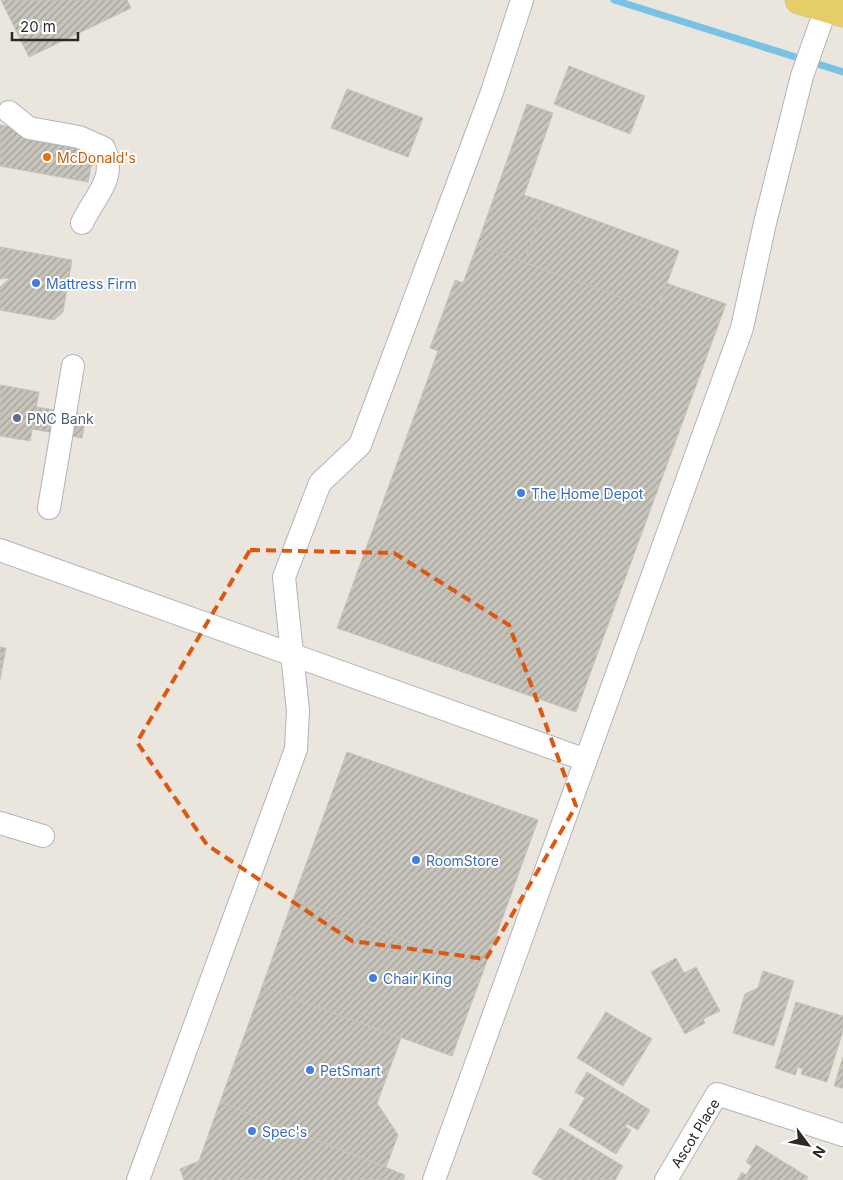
<svg xmlns="http://www.w3.org/2000/svg" width="843" height="1180" font-family="Inter,sans-serif">
<style>
.lines{fill:none;stroke-linecap:round;stroke-linejoin:round}
.stream{stroke:#78c3e5;stroke-width:7}
.building{fill:url(#building-hatch);stroke:#c6c2b7}
.minor-casing{stroke:#b1b3bd;stroke-width:24}
.major-casing{stroke:#c3c3c3;stroke-width:29}
.minor{stroke:#fff;stroke-width:22}
.major{stroke:#e5ce68;stroke-width:28}
.marked{fill:none;stroke:#de570e;stroke-width:4;stroke-dasharray:10 6;stroke-linejoin:round}
.food-dot{fill:#e8710a;stroke:#fff;stroke-width:2}
.shop-dot{fill:#3f7fe0;stroke:#fff;stroke-width:2}
.service-dot{fill:#5c6f8a;stroke:#fff;stroke-width:2}
.labels{text-anchor:middle;dominant-baseline:central;stroke-width:4;stroke-linejoin:round;paint-order:stroke}
.food-label{font-size:14px;fill:#c56008;stroke:#fff;text-anchor:start}
.shop-label{font-size:14px;fill:#366cbe;stroke:#fff;text-anchor:start}
.service-label{font-size:14px;fill:#4e5e75;stroke:#fff;text-anchor:start}
.street-label{font-size:14px;fill:#2a2a2a;stroke:#fff}
</style>
<defs>
<pattern id="building-hatch" width="6" height="6" patternUnits="userSpaceOnUse" patternTransform="scale(1.25)"><rect width="6" height="6" fill="#c7c4bc"/><path d="M-1 1l2-2M0 6l6-6M5 7l2-2" fill="none" stroke="#a29f99"/></pattern>
</defs>
<rect width="100%" height="100%" fill="#ebe6dd"/>
<g class="lines">
<path class="stream" d="M 614,0 L 843,72"/>
</g>
<path class="building" d="M 1,0 L 127,0 L 131,8 L 29,57 Z
M 569,66 L 645,96 L 630,134 L 554,104 Z
M 347,89 L 423,118 L 408,157 L 331,128 Z
M 527,104 L 553,113 L 524,195 L 545,202 L 524,262 L 477,245 Z
M 0,125 L 61,136 L 95,148 L 88,182 L 0,166 Z
M 545,202 L 679,251 L 657,310 L 524,262 Z
M 477,245 L 657,310 L 666,283 L 726,304 L 576,712 L 337,628 L 438,351 L 430,348 L 455,280 L 463,283 Z
M 0,247 L 72,260 L 63,312 L 54,320 L 0,310 L 0,287 L 10,278 L 0,279 Z
M 0,385 L 39,392 L 30,441 L 0,436 Z
M 36,407 L 86,415 L 82,438 L 32,429 Z
M 0,647 L 6,648 L 0,680 Z
M 347,752 L 538,820 L 484,969 L 293,900 Z
M 293,900 L 484,969 L 452,1056 L 262,987 Z
M 676,958 L 684,973 L 696,967 L 720,1011 L 703,1019 L 705,1023 L 685,1034 L 651,972 Z
M 763,971 L 794,981 L 774,1046 L 733,1033 L 745,994 L 758,988 Z
M 262,987 L 401,1038 L 377,1103 L 398,1135 L 386,1167 L 220,1102 Z
M 796,1002 L 843,1016 L 843,1031 L 827,1082 L 801,1074 L 803,1069 L 798,1067 L 795,1075 L 775,1068 Z
M 606,1012 L 652,1039 L 623,1086 L 577,1058 Z
M 843,1057 L 843,1088 L 834,1086 Z
M 587,1072 L 650,1110 L 638,1130 L 627,1124 L 625,1127 L 631,1130 L 616,1154 L 569,1125 L 585,1098 L 575,1092 Z
M 220,1102 L 405,1175 L 403,1180 L 184,1180 L 180,1169 L 199,1161 Z
M 560,1128 L 623,1166 L 615,1180 L 544,1180 L 532,1173 Z
M 756,1145 L 808,1177 L 806,1180 L 737,1180 L 742,1172 L 746,1175 L 752,1166 L 746,1162 Z"/>
<g class="lines">
<defs>
<path id="minor" d="M 9,112 L 29,128 L 79,137 L 104,148 C 117,180 95,195 82,223
M 49,508 L 73,366
M 0,550 L 586,760
M 0,823 L 43,836
M 138,1180 L 296,749 L 298,711 L 284,577 L 320,483 L 360,445 L 492,92 L 522,0
M 434,1180 L 742,328 L 765,223 L 802,76 L 826,8
M 666,1180 L 717,1094 L 843,1135"/>
<path id="major" d="M 799,0 L 843,13"/>
</defs>
<use href="#minor" class="minor-casing"/>
<use href="#major" class="major-casing"/>
<use href="#minor" class="minor"/>
<use href="#major" class="major"/>
</g>
<path class="marked" d="M 250,550 L 394,553 L 509,625 L 576,806 L 486,959 L 352,941 L 207,845 L 137,742 Z"/>
<circle class="food-dot" cx="47" cy="157" r="5"/>
<g class="shop-dot">
<circle cx="36" cy="283" r="5"/>
<circle cx="521" cy="493" r="5"/>
<circle cx="416" cy="860" r="5"/>
<circle cx="373" cy="978" r="5"/>
<circle cx="310" cy="1070" r="5"/>
<circle cx="252" cy="1131" r="5"/>
</g>
<circle class="service-dot" cx="17" cy="418" r="5"/>
<g class="labels">
<g class="food-label">
<text x="57" y="157">McDonald's</text>
</g>
<g class="shop-label">
<text x="46" y="283">Mattress Firm</text>
<text x="531" y="493">The Home Depot</text>
<text x="426" y="860">RoomStore</text>
<text x="383" y="978">Chair King</text>
<text x="320" y="1070">PetSmart</text>
<text x="262" y="1131">Spec's</text>
</g>
<g class="service-label">
<text x="27" y="418">PNC Bank</text>
</g>
<g class="street-label">
<text transform="translate(695 1133) rotate(-58)">Ascot Place</text>
</g>
</g>
<g transform="translate(808 1145) rotate(122)" stroke="#ffffff" stroke-width="4" paint-order="stroke">
<path d="M0-4L9 19L0 12L-9 19Z" fill="#2a2a2a"/>
<text y="-8" font-size="14" font-weight="bold" text-anchor="middle" fill="#2a2a2a">N</text>
</g>
<path d="M12 32v8h66v-8" fill="none" stroke="#2a2a2a" stroke-width="2.5"/>
<text x="20" y="32" font-size="15" fill="#2a2a2a" stroke="#ffffff" stroke-width="4" paint-order="stroke">20 m</text>
</svg>
